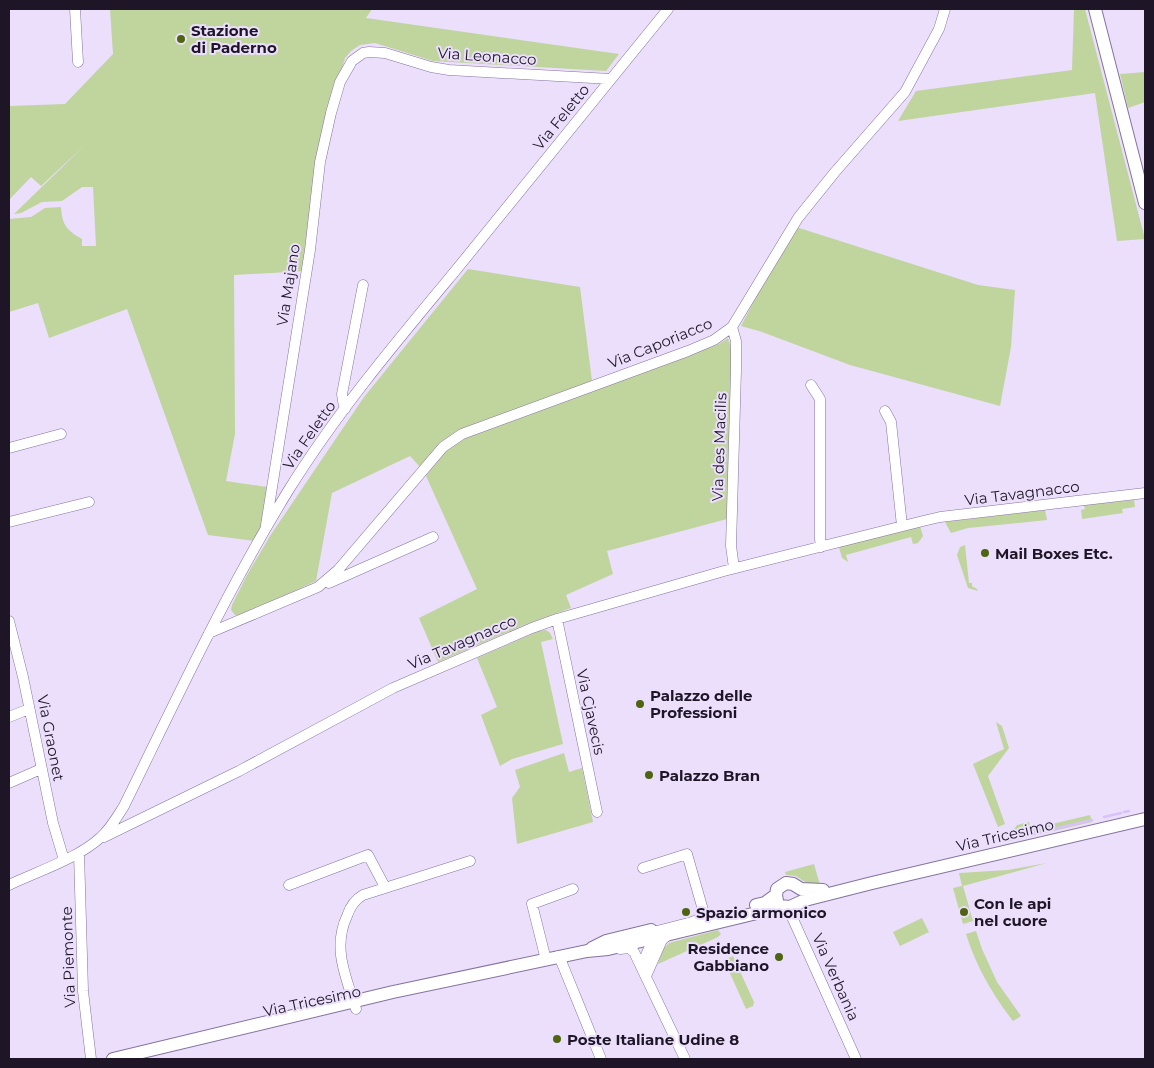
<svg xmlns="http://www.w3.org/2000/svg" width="1154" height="1068" font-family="Montserrat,sans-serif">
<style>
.green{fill:#c0d49e}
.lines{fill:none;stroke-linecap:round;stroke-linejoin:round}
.stream{stroke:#d9c1fa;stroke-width:2.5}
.minor-casing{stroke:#85739e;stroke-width:11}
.major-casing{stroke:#85739e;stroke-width:14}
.minor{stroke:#fff;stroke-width:10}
.major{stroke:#fff;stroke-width:12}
.poi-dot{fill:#4e6411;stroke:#ebdffc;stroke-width:2}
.labels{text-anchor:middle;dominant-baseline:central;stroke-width:4;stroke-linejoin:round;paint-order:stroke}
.poi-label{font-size:15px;font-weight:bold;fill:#1e1627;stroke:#ebdffc;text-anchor:start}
.street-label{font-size:15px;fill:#1e1627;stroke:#ebdffc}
</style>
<rect width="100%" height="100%" fill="#ebdffc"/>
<path class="green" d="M 110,9 L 372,9 L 366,18 L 619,54 L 606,71 L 433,61 L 375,43 L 360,45 L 351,51 L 345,58 L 338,83 L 306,271 L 234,275 L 235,434 L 226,481 L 267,487 L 260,531 L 255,541 L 208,535 L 127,309 L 49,338 L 38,303 L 9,312 L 9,219 L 31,217 L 45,208 L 61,207 C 62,224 66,230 82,239 L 82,246 L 96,246 L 93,187 L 82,187 L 62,201 L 42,202 L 21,213 L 14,214 L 86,144 L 41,186 L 31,177 L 9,200 L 9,106 L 65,104 L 113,54 Z
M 1074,9 L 1085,9 L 1145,239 L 1117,241 L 1095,93 L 898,121 L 916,91 L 1072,70 Z
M 1145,72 L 1145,102 L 1128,108 L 1120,74 Z
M 793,226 L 978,285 L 1015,290 L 1011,347 L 1000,406 L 850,365 L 759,331 L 741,326 Z
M 468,269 L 580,287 L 592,381 L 454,434 C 440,442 431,455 421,468 L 410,456 L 332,493 L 316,581 L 242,615 L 235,615 L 231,610 L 232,605 L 247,575 L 270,536 L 364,397 Z
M 728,338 L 732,351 L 727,519 L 607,551 L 613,574 L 566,595 L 571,608 L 524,625 L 438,662 L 419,618 L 477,589 L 426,476 L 443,453 L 459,440 L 719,344 Z
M 1134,500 L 1135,507 L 1122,509 L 1123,513 L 1082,519 L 1081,510 L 1085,509 L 1084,505 Z
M 1045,510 L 1047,520 L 968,528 L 951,533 L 945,522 Z
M 920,526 L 923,536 L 918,543 L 913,544 L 911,537 L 846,555 L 848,562 L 842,558 L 839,547 Z
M 965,545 L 969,583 L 972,583 L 972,586 L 977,589 L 978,591 L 968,588 L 957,555 L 960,547 Z
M 546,630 L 550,633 L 553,639 L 541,642 L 563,744 L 512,759 L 500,766 L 481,715 L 497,707 L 477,658 L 539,631 Z
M 996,722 L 1002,726 L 1009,748 L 988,776 L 1005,824 L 998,827 L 973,764 L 1004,749 Z
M 564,753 L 569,772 L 582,768 L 593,822 L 517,844 L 512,798 L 520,787 L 515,770 Z
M 1090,815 L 1092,822 L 1005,842 L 1017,825 L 1029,822 L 1031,829 Z
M 1047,863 L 963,886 L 973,921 L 963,924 L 953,888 L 962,886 L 959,873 L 1008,870 Z
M 814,864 L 820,885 L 808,884 L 796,876 L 786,875 L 785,872 Z
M 922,918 L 929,932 L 900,946 L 893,932 Z
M 718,930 L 721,934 L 718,937 L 658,964 L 664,948 L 669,943 Z
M 976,931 L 982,949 L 997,982 L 1021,1016 L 1013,1021 C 992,994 976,966 966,934 Z
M 733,956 L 754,1002 L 753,1006 L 746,1009 L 724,960 Z"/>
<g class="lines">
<path class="stream" d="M 1124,812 L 1129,811
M 1104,817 L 1121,813
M 1006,840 L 1092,820"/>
<defs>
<path id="minor" d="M 75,9 L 78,62
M 732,327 L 736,341 L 736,370 L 731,546 L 734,568
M 811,385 L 820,399 L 820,539 L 821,547
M 345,409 L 343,401 L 342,394 L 363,285
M 885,411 L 891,422 L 902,526
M 9,448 L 61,434
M 9,522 L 89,502
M 266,525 L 310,250 L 320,162 L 331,113 L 340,82 L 352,61 L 363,53 L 369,52 L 385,53 L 431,67 L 449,70 L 611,79
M 329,583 L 433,537
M 557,619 L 597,812
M 9,621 L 23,677 L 53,823 L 64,860
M 209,633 L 318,587 L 338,570 L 443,447 L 462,434 L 688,351 L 714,340 L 732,327 L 798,218 L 835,172 L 905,92 L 939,29 L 945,9
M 9,717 L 29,709
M 9,783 L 41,769
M 104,837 L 239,771 L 393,688 L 532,628 L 557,619 L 724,571 L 923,521 L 940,517 L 1145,493
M 79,853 L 83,991 L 91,1059
M 9,885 C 36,872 79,858 101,837 C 111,828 117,817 124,806 C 176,700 226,592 288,491 C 337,412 397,341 456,270 C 526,183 597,96 668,9
M 289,885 L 368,855 L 385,887
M 790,907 L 792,917 L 856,1059
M 620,949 L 629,948 L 634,952 L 685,1059
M 559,956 L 601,1059
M 546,960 L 532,904 L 573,889
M 641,966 L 657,931 L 692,922 L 705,917 L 687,854 L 643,868
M 646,976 L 662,940 L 669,934
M 356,1009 C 346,977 332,948 347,916 C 350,907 354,900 363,895 L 470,861"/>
<path id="major" d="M 1095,9 L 1145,203
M 777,901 L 776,895 L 777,889 L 786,883 L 793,884 L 801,889 L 823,890
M 756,905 L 765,903 L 776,895
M 592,948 L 606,941 L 651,930
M 113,1059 L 393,992 L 587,951 L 608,949 L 761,912 L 779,906 L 790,907 L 805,900 L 872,883 L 1145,819"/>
</defs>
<use href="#minor" class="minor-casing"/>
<use href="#major" class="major-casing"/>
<use href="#minor" class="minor"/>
<use href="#major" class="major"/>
</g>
<g class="poi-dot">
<circle cx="181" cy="39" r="5"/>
<circle cx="985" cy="553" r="5"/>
<circle cx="640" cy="704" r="5"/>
<circle cx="649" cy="775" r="5"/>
<circle cx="686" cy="912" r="5"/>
<circle cx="964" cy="912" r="5"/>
<circle cx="779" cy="957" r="5"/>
<circle cx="557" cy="1039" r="5"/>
</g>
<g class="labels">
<g class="poi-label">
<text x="191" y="30">Stazione<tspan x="191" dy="17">di Paderno</tspan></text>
<text x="995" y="553">Mail Boxes Etc.</text>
<text x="650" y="695">Palazzo delle<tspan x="650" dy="17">Professioni</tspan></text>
<text x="659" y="775">Palazzo Bran</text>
<text x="974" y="903">Con le api<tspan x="974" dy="17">nel cuore</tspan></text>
<text x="696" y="912">Spazio armonico</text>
<text x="769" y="948" text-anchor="end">Residence<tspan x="769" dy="17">Gabbiano</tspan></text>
<text x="567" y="1039">Poste Italiane Udine 8</text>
</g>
<g class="street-label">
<text transform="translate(487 56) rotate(4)">Via Leonacco</text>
<text transform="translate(561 117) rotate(-51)">Via Feletto</text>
<text transform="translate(288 285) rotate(-81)">Via Majano</text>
<text transform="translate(660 343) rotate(-22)">Via Caporiacco</text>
<text transform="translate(309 435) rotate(-55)">Via Feletto</text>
<text transform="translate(719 447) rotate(-88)">Via des Macilis</text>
<text transform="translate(1022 493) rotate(-7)">Via Tavagnacco</text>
<text transform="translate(462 642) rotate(-23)">Via Tavagnacco</text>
<text transform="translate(591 712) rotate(78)">Via Cjavecis</text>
<text transform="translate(51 738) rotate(79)">Via Graonet</text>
<text transform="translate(1005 835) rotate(-13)">Via Tricesimo</text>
<text transform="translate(68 957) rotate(-92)">Via Piemonte</text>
<text transform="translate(836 977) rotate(66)">Via Verbania</text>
<text transform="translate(312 1001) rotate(-12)">Via Tricesimo</text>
</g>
</g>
<rect width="1154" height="1068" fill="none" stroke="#1e1627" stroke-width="20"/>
</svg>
